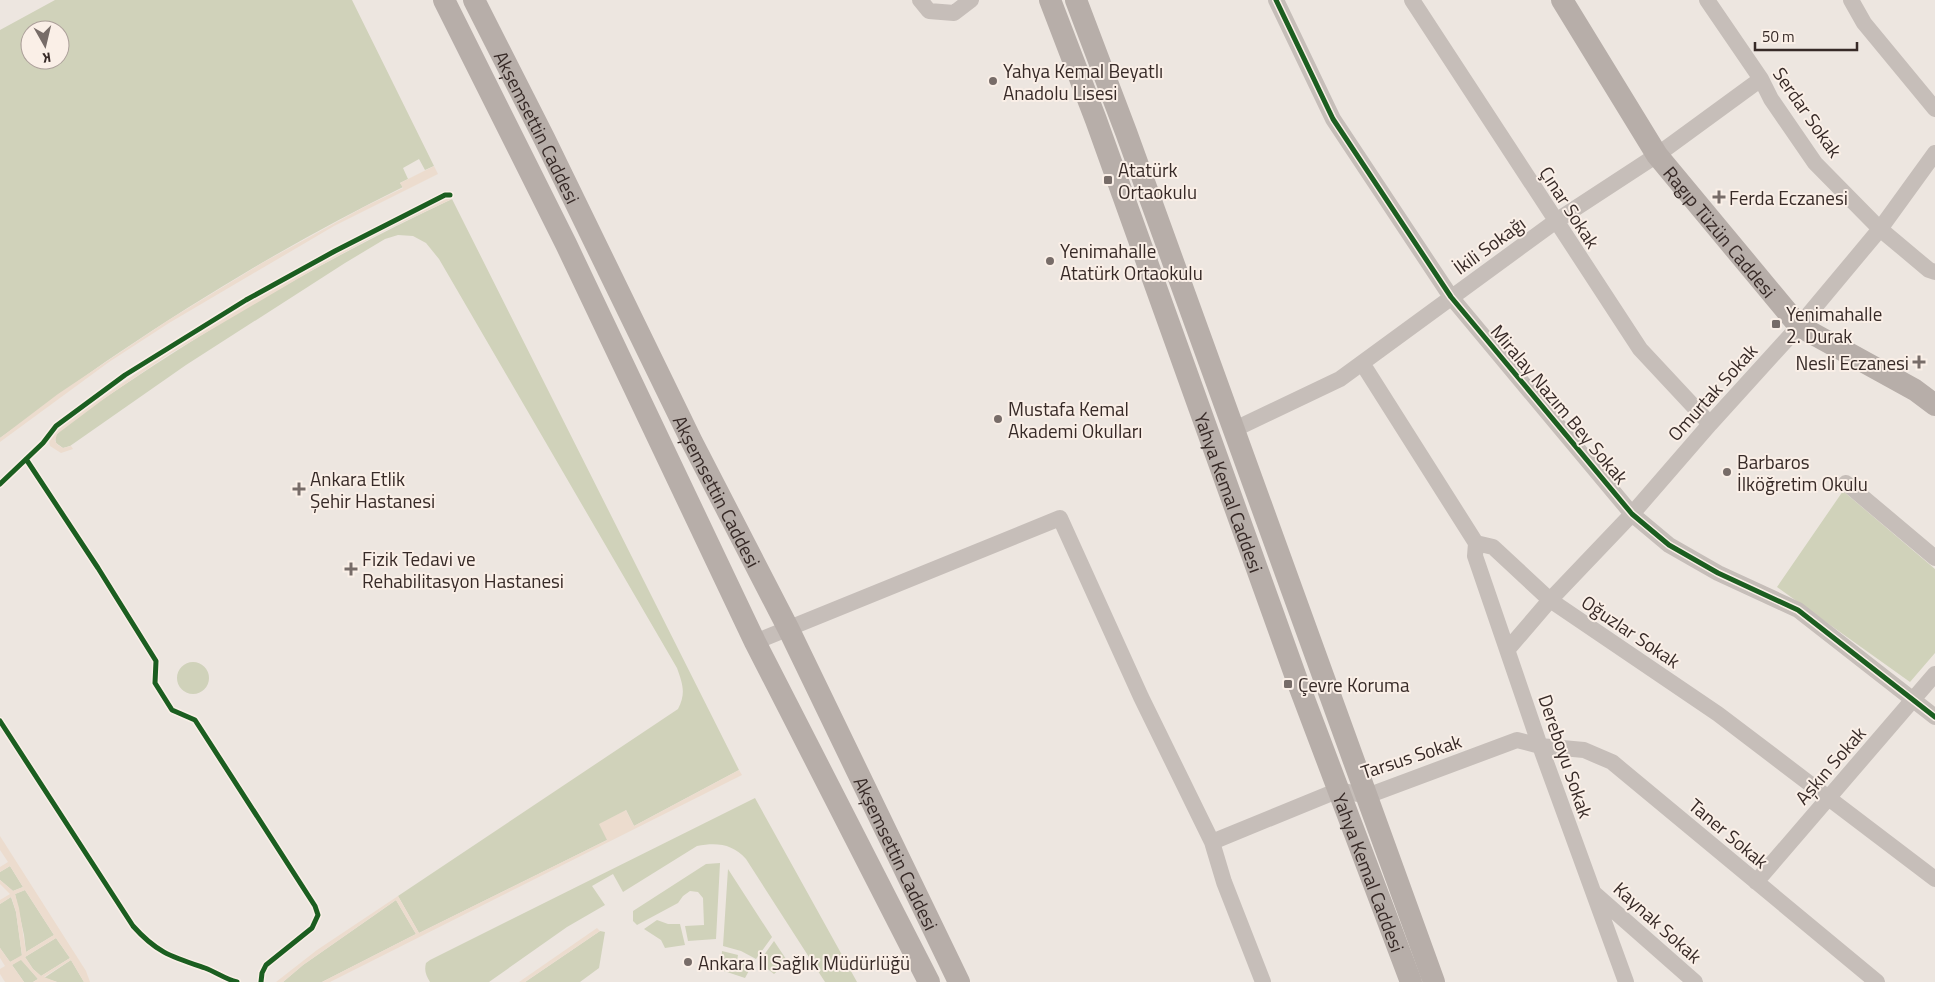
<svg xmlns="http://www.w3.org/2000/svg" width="1935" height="982" font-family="'Titillium Web',sans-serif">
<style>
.green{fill:#d0d2ba;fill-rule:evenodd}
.plaza{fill:#ecdcce;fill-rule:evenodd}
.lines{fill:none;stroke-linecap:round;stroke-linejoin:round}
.street{stroke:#c6beb9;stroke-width:16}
.secondary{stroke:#b7aea9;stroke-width:22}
.cycleway-casing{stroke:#faefe7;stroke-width:8}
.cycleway{stroke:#1b5e20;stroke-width:5}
.poi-dot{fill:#776c68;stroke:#faefe7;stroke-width:2}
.labels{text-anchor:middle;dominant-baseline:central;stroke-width:4;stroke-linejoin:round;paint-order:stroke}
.poi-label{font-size:19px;fill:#372a27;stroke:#faefe7;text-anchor:start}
.street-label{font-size:19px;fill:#372a27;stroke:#faefe7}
</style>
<rect width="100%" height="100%" fill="#ede6e0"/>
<path class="green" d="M 55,0 L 352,0 L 434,166 L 425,170 L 419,159 L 403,168 L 408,179 L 400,183 L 403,187 C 305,235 211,291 120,352 C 79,379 41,410 0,438 L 0,30 ZM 30,30 L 60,30 L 60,60 L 30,60 Z
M 452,199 L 739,770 L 634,826 L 626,810 L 607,840 L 419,933 L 398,896 L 678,709 C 686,693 683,685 677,668 L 439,259 L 426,243 L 413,236 L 398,235 L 385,239 L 345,263 L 186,365 L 70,446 L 63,448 L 56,443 L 55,437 C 62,425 108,396 121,387 C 227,316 337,253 452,199 Z
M 1843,491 L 1935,569 L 1935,653 L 1910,682 L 1777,587 Z
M177 678a16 16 0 1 1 32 0a16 16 0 1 1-32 0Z
M 755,798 L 857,982 L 825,982 L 746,859 C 733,844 717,842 697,846 L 623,892 L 613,874 L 592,886 L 605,905 L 567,927 L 489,982 L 430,982 C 426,975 424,971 426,963 L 430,960 Z
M 720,863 L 716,939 L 688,941 L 685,926 L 704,925 L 703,898 L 698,892 L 690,891 L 683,896 L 678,903 L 637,925 L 633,921 L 633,911 L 706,864 Z
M 10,866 L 23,887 L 13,891 L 0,880 L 0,872 Z
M 728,869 L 772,937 L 756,959 L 741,951 L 723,946 Z
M 25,890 L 54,935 L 26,952 L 24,935 L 15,894 Z
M 11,897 L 16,912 L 22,956 L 10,962 L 0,948 L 0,904 Z
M 396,900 L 416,934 L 322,982 L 283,982 L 303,965 Z
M 657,920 L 668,924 L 680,924 L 685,945 L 665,948 L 661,940 L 644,929 Z
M 600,931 L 605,932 L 599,968 L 580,982 L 525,982 Z
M 56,938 L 70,958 L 41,976 L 33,969 L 25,957 Z
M 774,941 L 788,962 L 774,974 L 759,962 Z
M 722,951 L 738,955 L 737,961 L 751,967 L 745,978 L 721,970 Z
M 21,959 L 38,979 L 33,982 L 24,982 L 12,965 Z
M 71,960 L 84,982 L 57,982 L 44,978 Z"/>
<path class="plaza" d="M 434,166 L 438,174 L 334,226 L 169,323 L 109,362 L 0,442 L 0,438 L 58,394 L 167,321 L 262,263 L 364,207 L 403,188 L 400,183 Z
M 450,195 L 452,199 L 384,231 L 316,268 L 168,355 L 105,398 L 57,434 L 55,441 L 58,445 L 63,448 L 71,446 L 73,449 L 61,453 L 50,446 L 49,440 L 52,434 L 61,426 L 171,349 L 229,313 L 349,245 Z
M 739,770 L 742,775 L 330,982 L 322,982 L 416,934 L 396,900 L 303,965 L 283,982 L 276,982 L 317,950 L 398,896 L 419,933 L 607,840 L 599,824 L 626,810 L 634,826 Z
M 0,836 L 86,971 L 90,982 L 84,982 L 71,960 L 44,977 L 57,982 L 33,982 L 38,979 L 21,960 L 12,965 L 24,982 L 5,982 L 0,974 L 0,969 L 5,966 L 0,958 L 0,948 L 10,962 L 22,955 L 16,912 L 12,899 L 11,897 L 0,904 L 0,900 L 10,894 L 0,884 L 0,880 L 13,891 L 23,887 L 10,866 L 0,872 L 0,867 L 8,862 L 0,850 ZM 25,890 L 54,935 L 26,952 L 19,908 L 15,894 ZM 56,938 L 70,958 L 41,976 L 33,969 L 25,957 Z
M 597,928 L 600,931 L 525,982 L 519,982 Z"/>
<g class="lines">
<path class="street" d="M 920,0 L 929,11 L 954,13 L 971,0
M 1276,0 L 1333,119 L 1451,297 L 1632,514 L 1669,545 L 1718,573 L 1798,610 L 1935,717
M 1412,0 L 1640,349 L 1710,424
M 1707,0 L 1761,79 L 1771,99 L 1815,163 L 1880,229 L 1929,270 L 1935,272
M 1851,0 L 1864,23 L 1935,109
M 1362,363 L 1476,543 L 1493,547 L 1550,600 L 1718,714 L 1935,879
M 1233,430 L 1340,379 L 1556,221 L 1657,155 L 1761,79
M 1846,483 L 1935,558
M 1476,543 L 1475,556 L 1540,746 L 1626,982
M 755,642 L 1060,518 L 1141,697 L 1212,842 L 1224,882 L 1263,982
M 1508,649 L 1550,600 L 1632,514 L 1710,424 L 1799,326 L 1880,229 L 1935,153
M 1212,842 L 1339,790 L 1367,796 L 1517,740 L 1540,746 L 1584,750 L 1612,762 L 1877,982
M 1756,882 L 1935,674
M 1595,894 L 1695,982"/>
<g class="secondary">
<path d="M 444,0 L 566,244 L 755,642 L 929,982"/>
<path id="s1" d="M 474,0 L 544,138 L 692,442 L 788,628 L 959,982"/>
<path id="s2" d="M 1050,0 L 1096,120 L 1298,683 L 1411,982"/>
<path d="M 1076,0 L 1126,132 L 1434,982"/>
<path id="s3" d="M 1562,0 L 1657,155 L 1799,326 L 1915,390 L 1935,405"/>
</g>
<defs>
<path id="cycleway" d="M 1276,0 L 1333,119 L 1451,297 L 1632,514 L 1669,545 L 1718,573 L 1798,610 L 1935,717
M 26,459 L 98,568 L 156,661 L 155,683 L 172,710 L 195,720 L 315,906 L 318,915 L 312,928 L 266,965 L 262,973 L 261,982
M 0,484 L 43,443 L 56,426 L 125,375 L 246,300 L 335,251 L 445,195 L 450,195
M 0,721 L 133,926 C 157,953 172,957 205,968 C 216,972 225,979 237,982"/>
</defs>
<use href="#cycleway" class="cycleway-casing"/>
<use href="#cycleway" class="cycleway"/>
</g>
<g class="poi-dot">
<circle cx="993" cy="81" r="5"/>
<rect x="1103" y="175" width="10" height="10" rx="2.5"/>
<path d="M1716.5 189.5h5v5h5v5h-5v5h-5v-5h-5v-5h5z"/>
<circle cx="1050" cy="261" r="5"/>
<rect x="1771" y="319" width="10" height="10" rx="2.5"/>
<path d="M1916.5 354.5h5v5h5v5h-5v5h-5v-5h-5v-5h5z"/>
<circle cx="998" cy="419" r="5"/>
<circle cx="1727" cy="472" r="5"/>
<path d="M296.5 481.5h5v5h5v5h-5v5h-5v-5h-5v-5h5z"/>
<path d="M348.5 561.5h5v5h5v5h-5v5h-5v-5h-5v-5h5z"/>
<rect x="1283" y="679" width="10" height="10" rx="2.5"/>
<circle cx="688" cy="962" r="5"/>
</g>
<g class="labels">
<g class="poi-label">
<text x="1003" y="70">Yahya Kemal Beyatlı<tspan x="1003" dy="22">Anadolu Lisesi</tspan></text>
<text x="1118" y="169">Atatürk<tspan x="1118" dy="22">Ortaokulu</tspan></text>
<text x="1729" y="197">Ferda Eczanesi</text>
<text x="1060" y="250">Yenimahalle<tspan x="1060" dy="22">Atatürk Ortaokulu</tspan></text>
<text x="1786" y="313">Yenimahalle<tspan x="1786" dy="22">2. Durak</tspan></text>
<text x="1909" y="362" text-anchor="end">Nesli Eczanesi</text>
<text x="1008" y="408">Mustafa Kemal<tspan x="1008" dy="22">Akademi Okulları</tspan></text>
<text x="1737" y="461">Barbaros<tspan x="1737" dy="22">İlköğretim Okulu</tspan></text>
<text x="310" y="478">Ankara Etlik<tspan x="310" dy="22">Şehir Hastanesi</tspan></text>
<text x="362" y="558">Fizik Tedavi ve<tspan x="362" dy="22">Rehabilitasyon Hastanesi</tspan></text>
<text x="1298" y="684">Çevre Koruma</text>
<text x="698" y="962">Ankara İl Sağlık Müdürlüğü</text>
</g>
<g class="street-label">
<text transform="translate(1808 112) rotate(55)">Serdar Sokak</text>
<text stroke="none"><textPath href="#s1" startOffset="142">Akşemsettin Caddesi</textPath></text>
<text transform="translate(1570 207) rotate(57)">Çınar Sokak</text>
<text stroke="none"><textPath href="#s3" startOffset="281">Ragıp Tüzün Caddesi</textPath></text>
<text transform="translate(1489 245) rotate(-36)">İkili Sokağı</text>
<text transform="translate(1712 392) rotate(-48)">Omurtak Sokak</text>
<text transform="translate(1560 404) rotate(50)">Miralay Nazım Bey Sokak</text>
<text stroke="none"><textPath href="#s1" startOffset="548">Akşemsettin Caddesi</textPath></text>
<text stroke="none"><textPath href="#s2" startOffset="524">Yahya Kemal Caddesi</textPath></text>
<text transform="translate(1631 631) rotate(34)">Oğuzlar Sokak</text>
<text transform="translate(1411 756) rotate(-18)">Tarsus Sokak</text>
<text transform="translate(1566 756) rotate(71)">Dereboyu Sokak</text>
<text transform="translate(1830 765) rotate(-49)">Aşkın Sokak</text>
<text transform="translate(1729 833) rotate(40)">Taner Sokak</text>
<text stroke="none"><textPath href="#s1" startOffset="952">Akşemsettin Caddesi</textPath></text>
<text stroke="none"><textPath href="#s2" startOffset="929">Yahya Kemal Caddesi</textPath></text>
<text transform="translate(1658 922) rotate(42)">Kaynak Sokak</text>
</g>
</g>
<g transform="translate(45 45) rotate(172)"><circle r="24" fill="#faefe7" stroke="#aca09a"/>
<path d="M0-4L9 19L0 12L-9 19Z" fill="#776c68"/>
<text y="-8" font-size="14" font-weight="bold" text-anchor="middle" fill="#372a27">K</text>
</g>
<path d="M1755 42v8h102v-8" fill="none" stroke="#372a27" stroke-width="2.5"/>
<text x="1762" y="42" font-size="15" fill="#372a27" stroke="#faefe7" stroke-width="4" paint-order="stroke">50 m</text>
</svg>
